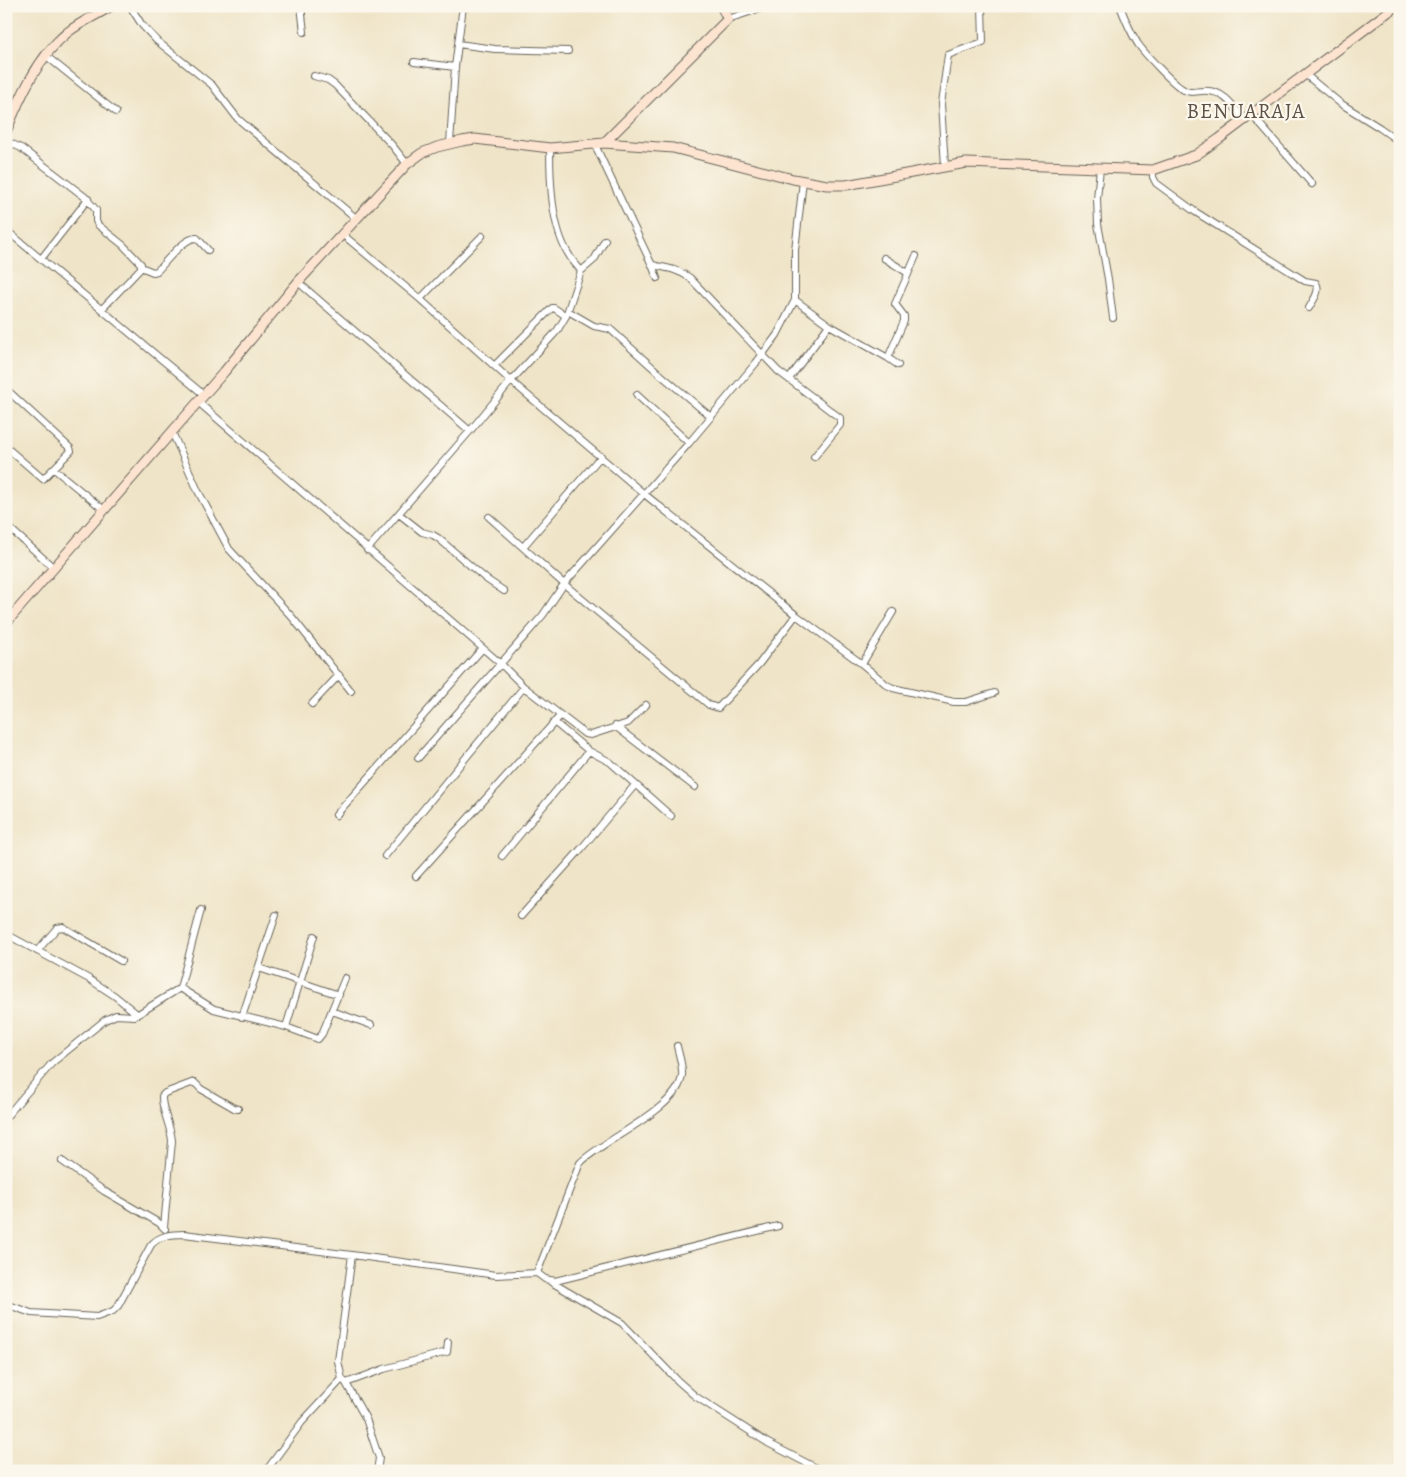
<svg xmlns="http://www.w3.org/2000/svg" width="1406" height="1477" font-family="Alegreya,serif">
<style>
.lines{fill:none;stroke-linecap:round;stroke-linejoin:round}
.street-casing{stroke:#666258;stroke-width:8}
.secondary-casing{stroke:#666258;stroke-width:11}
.street{stroke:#fff;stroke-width:6}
.secondary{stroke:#fde4d0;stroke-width:9}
.labels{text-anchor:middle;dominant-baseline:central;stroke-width:4.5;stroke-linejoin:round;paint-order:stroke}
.quarter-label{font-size:21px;letter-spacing:1px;fill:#5e5146;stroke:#fbf7ec}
</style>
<rect width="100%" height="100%" fill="#fbf7ec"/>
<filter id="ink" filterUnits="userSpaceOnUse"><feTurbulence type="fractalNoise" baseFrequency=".02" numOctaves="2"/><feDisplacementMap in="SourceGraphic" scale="10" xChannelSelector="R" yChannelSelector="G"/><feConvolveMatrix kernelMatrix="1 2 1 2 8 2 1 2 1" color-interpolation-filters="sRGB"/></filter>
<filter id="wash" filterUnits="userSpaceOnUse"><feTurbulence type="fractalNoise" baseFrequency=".0096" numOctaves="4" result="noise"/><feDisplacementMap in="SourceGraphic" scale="20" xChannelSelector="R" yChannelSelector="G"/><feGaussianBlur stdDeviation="1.12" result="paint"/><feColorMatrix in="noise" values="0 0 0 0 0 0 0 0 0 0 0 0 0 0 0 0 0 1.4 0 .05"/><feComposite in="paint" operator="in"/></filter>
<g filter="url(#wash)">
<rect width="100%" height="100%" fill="#efe4c7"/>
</g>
<g filter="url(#ink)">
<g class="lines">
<defs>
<path id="street" d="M 130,6 L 142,25 L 157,41 L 212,85 L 238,119 L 357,219
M 301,6 L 304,32
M 1120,6 C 1125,19 1131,33 1138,44 C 1145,54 1174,85 1184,90 C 1191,94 1195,91 1202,91 C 1223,89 1233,105 1244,120
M 728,19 L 768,6
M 458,44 L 495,49 L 568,51
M 45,55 L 116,112
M 414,62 L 455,67 L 450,143
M 455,67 L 463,6
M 1306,75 L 1340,103 L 1380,128 L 1400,142
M 314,76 L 328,80 L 335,85 L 392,145 L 407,164
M 1251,114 L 1312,184
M 6,141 L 21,148 L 85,197 L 96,210 L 96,221 L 98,225 L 123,245 L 141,264 L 141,268 L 102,309
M 595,145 L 652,265 C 666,268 678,269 690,278 L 778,371 L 840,418 L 840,425 L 814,457
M 550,148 C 550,180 551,227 569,255 C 572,261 577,265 581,271
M 945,166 L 941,104 L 948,55 L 983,42 L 982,6
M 1100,168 L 1097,199 L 1098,224 L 1108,279 L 1113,318
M 1153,170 L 1153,177 L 1156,183 L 1194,211 L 1305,281 L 1316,283 C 1321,291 1313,300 1309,308
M 6,230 L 203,394
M 342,234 L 420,299 L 511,381 L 643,493 L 796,615 L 862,664 L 887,685 L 893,688 L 954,702 L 966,702 L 994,693
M 884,258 L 908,273
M 41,259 L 88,199
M 652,265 L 657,278
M 141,267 L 153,272 L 157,271 C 166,262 184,237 197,238 L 208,250
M 298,282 L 470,431
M 420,299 L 482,236
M 795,300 L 829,325 L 888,358 L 898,365
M 568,311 L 594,326 L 610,329 L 661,375 L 711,417
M 888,358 L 904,321 L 904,316 L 895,304 L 916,256
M 494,366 L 552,308 L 554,308 L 566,316
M 789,379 L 829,325
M 6,389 L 70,448 L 71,451 L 43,479 L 6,447
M 637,395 L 689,443
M 198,402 L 501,664 L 524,687 L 585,734 L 591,735 L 628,723 L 646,705
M 172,432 L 198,491 L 229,549 L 292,617 L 351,691
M 54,469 L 104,510
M 399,514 L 422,532 L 433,535 L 438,538 L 486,579 L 504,591
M 489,517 L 564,584 L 709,705 L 718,708 L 759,664 L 796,615
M 6,525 L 54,568
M 523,547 L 601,456
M 367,550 L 470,431 L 511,381 L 557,331 L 566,316 L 581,271 L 594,260 L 605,240
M 862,664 L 893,612
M 312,704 L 339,675
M 615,726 L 695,787
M 589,751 L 610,762 L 671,816
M 418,758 L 524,637 L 543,615 L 564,584 L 689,443 L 756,363 L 777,335 L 795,300 L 795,250 L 803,181
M 336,815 L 482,649
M 385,856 L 524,687
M 502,856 L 589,751 L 554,722
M 416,876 L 560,716
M 521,916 L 581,849 L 635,785
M 6,934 L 89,979 L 115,996 L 137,1014
M 37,951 L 57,928 L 63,927 L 121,961
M 259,968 L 339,995
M 180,988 L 201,910
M 332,1011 L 371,1025
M 242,1017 L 276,915
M 286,1027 L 314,936
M 6,1117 L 52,1063 L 105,1020 L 116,1015 L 135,1016 L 180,988 L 214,1009 L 286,1027 L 318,1039 L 322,1034 L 345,978
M 62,1161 L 104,1191 L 159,1223 L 165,1229
M 164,1227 L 172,1141 C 171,1126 161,1109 162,1096 L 165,1093 L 194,1082 L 201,1089 L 234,1108 L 238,1109
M 352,1255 L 338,1361 L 342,1379 L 346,1383 L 366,1419 L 379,1458 L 377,1471
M 537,1273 L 580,1163 C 602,1140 678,1109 682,1076 C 683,1066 679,1056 677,1046
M 551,1282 L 622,1323 L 678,1381 L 695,1396 L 768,1443 L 822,1471
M 6,1304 L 31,1313 L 97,1317 L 113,1311 L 118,1306 L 151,1245 C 160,1235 172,1234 184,1234 L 352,1255 L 496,1275 L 537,1273 L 545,1279 L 555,1281 L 778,1226
M 346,1383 L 384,1369 L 447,1352 L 448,1342
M 266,1471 L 302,1422 L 342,1379"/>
<path id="secondary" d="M 6,132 C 20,97 38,56 68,32 C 81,22 97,15 111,6
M 604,143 L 728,19 L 721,6
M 6,623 L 224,372 L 298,282 L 407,164 L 422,153 L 437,147 L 462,141 L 475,139 L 550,148 L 604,143 L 673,148 L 793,179 L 827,185 L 846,185 L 966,163 L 1153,170 L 1196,155 L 1219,139 L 1396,6"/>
</defs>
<use href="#street" class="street-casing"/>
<use href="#secondary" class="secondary-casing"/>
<use href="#street" class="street"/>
<use href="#secondary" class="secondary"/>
</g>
</g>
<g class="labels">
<g class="quarter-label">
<text x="1246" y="111">BENUARAJA</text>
</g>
</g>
<rect width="1406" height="1477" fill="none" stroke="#fbf7ec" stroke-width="25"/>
</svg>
